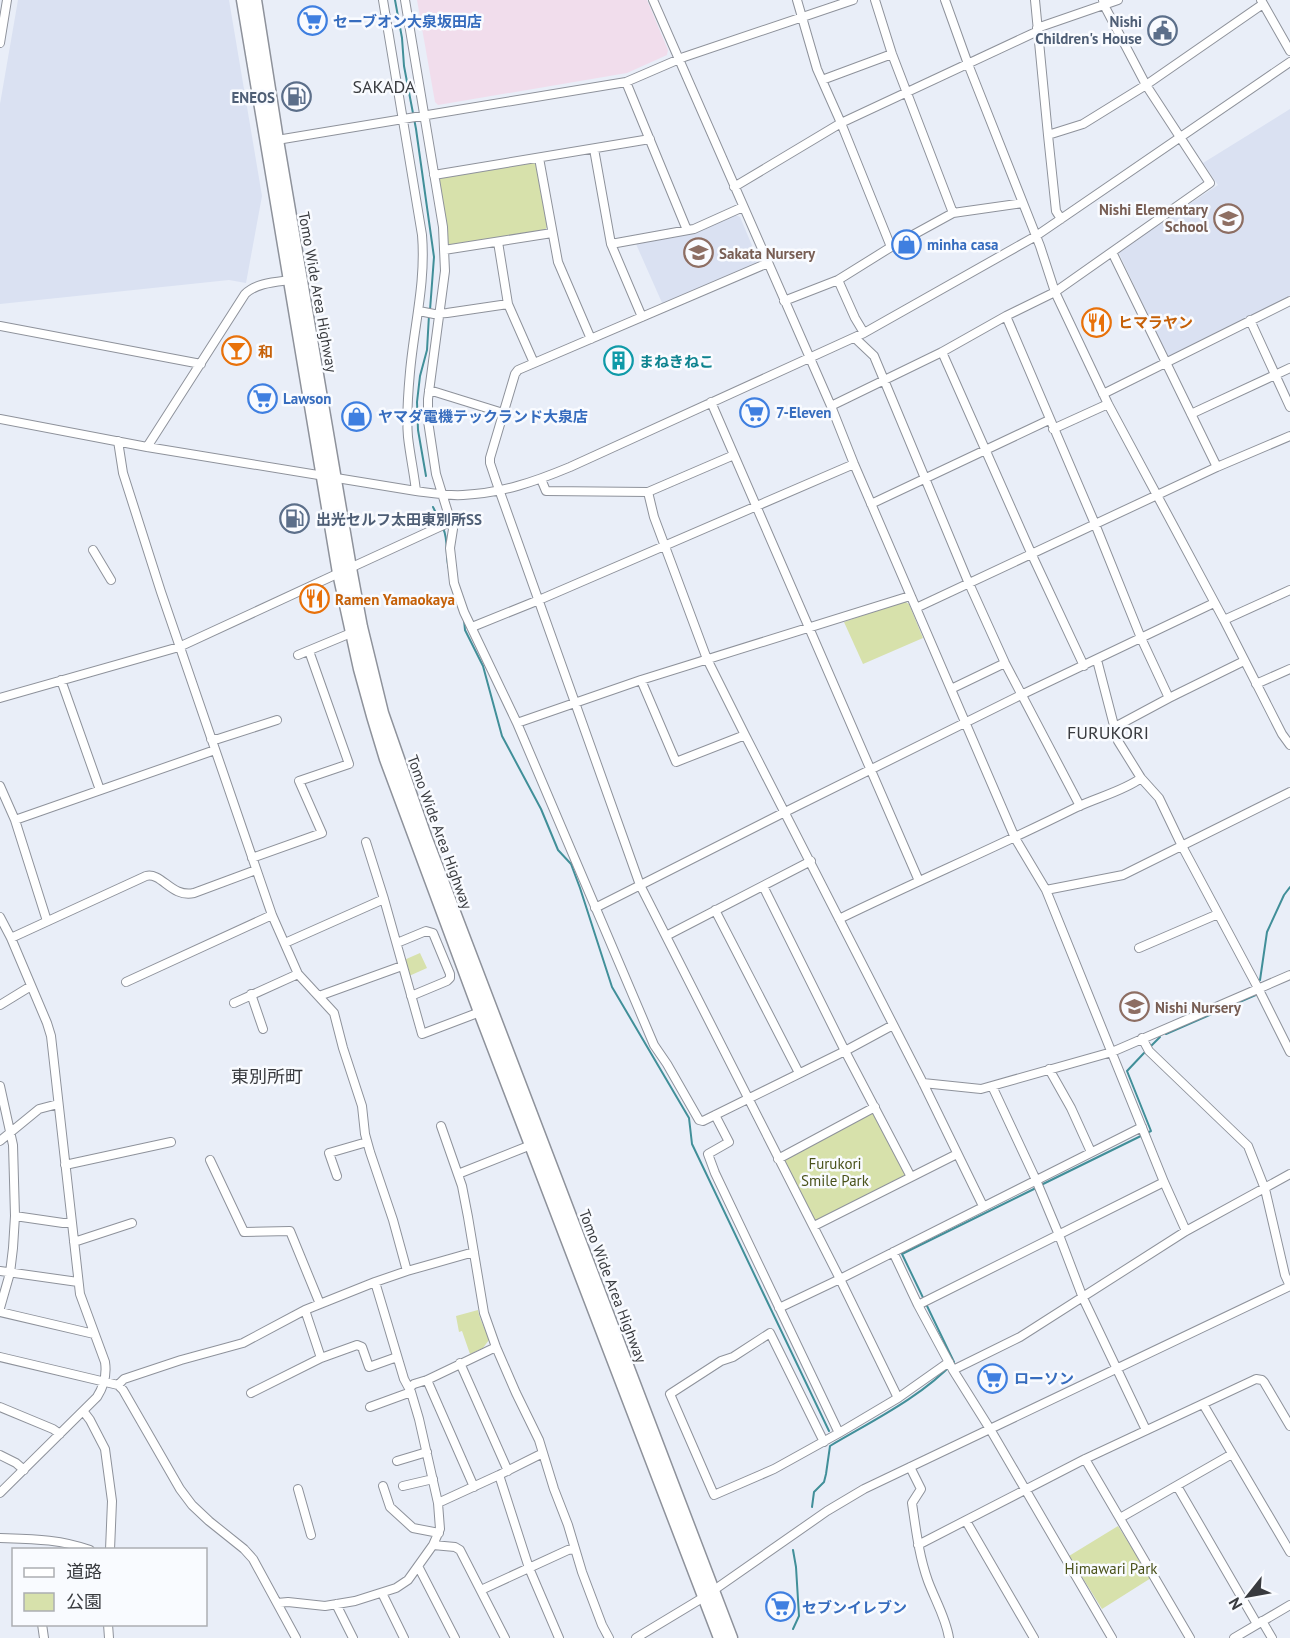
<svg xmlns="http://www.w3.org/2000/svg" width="1290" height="1638" font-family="'PT Sans','Noto Sans JP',sans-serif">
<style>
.commercial{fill:#f1ddec}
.built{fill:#dae1f2}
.green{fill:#d7e1ab}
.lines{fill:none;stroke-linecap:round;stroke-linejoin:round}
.stream{stroke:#418f99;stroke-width:2}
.minor-casing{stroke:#8e929b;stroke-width:10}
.highway-casing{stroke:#8e929b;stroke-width:15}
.minor{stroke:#fff;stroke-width:8}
.highway{stroke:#fff;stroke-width:12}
.labels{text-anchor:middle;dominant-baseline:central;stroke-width:5;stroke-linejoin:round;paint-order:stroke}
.shop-label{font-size:15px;font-weight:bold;fill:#366cbe;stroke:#f9fbff;text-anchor:start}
.service-label{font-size:15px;font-weight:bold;fill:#4e5e75;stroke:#f9fbff;text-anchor:end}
.education-label{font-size:15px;font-weight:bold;fill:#785e54;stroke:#f9fbff;text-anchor:start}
.street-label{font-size:15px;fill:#393b3f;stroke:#f9fbff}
.food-label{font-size:15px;font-weight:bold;fill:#c56008;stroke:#f9fbff;text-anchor:start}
.culture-label{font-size:15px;font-weight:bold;fill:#0d838f;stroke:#f9fbff;text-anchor:start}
.park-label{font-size:15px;fill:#4a521b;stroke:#f9fbff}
.quarter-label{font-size:18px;fill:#393b3f;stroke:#f9fbff}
</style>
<rect width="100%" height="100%" fill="#e9eef8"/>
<path class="commercial" d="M 417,0 L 647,0 L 668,50 L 667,55 L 627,73 L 438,105 L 435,102 Z"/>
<path class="built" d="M 18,0 L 229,0 L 262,196 L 246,283 L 229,280 L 0,304 L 0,104 Z
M 1290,109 L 1290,297 L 1167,357 L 1118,251 L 1218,185 L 1203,163 Z
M 735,215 L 740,217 L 759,262 L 663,305 L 636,244 L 688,234 Z"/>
<path class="green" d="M 533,163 L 536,164 L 547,227 L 545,230 L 450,246 L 448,243 L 439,180 L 441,178 Z
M 904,601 L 909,604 L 923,638 L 863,664 L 844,622 Z
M 420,953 L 427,968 L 409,976 L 404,960 Z
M 875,1110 L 907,1175 L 811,1224 L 781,1160 Z
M 478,1310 C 480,1321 486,1330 489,1340 L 483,1348 L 470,1354 L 462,1331 L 459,1332 L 456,1316 Z
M 1118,1526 L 1151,1578 L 1102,1609 L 1069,1556 Z"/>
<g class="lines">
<path class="stream" d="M 395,0 L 402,38 L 404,66 L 416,129 L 434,257 L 430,310
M 426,476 L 418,430 L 417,402 L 420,376 L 427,350 L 429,315
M 433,507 L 441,523
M 443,528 C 449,541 445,555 449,569
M 464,620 L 465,630 L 483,666 L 502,736 L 541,809 L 558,850 L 571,864 L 580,888 L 612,987 L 689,1118 L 692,1144 L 829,1431
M 1260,980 L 1267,932 L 1284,895 L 1290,887
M 1166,1034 L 1258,994
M 1151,1046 L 1160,1037
M 1041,1185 L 1151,1131 L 1127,1071 L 1144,1053
M 812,1507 L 814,1492 L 824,1482 L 826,1474 L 830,1446 C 872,1421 920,1398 954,1362 L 902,1254 L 1036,1188
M 793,1629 L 799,1616 L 796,1567 L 793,1550"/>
<defs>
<path id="minor" d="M 383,0 L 422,235 C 426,282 414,326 410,372 C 408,394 406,415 408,437 C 410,455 414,473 416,491
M 405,0 L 443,227 L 445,271 L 428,399 L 428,421 L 436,474 L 453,529 L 450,548 L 454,583 L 464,612 L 517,723 L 654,1045 L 667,1064 L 699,1120 L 703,1121 L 845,1051 L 893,1025
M 653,0 L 831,406 L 854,464 L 1015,838 L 1046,890 L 1164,1182 L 1186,1231
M 797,0 L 817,69 L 841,123 L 891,247
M 875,0 L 892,54 L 953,213
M 945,0 L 968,64 L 1040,246 L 1055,292 L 1108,404 L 1224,620 L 1282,734 L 1290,745
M 1035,0 L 1048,135 L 1056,211 L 1061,219
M 1261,0 L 1290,51
M 1037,28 L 1118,0
M 0,43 L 7,0
M 822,80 L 892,54
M 626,82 L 687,230
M 1048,135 L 1083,124 L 1146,85 L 1263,4
M 277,140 L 626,82 L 684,57 L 853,0
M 594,149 L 611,244 L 642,317
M 539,158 L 558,262 L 591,339
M 434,175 L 650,139
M 734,187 L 841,123 L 1038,31
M 498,242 L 508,304 L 534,363
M 611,244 L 694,229 L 743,207
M 444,250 L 552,233
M 1112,252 L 1217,467
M 768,263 L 518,370 L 515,374 L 490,458 L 490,463 L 496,481 L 640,885 L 840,1279 L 1142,1127
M 838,280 L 855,318 L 864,333
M 784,301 L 838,280 L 891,247 L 953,213 L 1023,203
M 419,311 L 434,314 L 447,313 L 508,304
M 1006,316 L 1095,524 L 1141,638 L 1169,698
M 1250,320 L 1290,407
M 0,326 L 201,364
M 855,338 L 874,356 L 967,579 L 1005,663 L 1080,806
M 942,352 L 1032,555 L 1084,666
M 429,390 L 503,413
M 1103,394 L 1290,301
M 711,402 L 919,881
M 831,406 L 942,352 L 1006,316 L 1055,292 L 1210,183 L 1146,85 L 1104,5 L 1103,0
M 1191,414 L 1290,368
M 0,419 L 147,447 L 416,491 C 431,493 447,496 463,495 C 502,493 534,482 570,467 L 864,333 L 1036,236 L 1290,62
M 1053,429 L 1108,404
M 118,441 L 123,473 L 161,592 L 272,915 L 298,974 L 334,1013 L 343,1048 L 362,1106 L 365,1134 L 370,1152 L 393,1220 L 407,1271
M 147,447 L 245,294 C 256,283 275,282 290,280
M 541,479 L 546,491 L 648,492 L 734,455
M 648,492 L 654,517 L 707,659 L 745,735 L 923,1083 L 983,1206
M 871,504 L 1049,420
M 93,550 L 111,580
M 350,568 L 450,522
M 916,608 L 1217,467 L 1290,436
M 1224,620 L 1290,590
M 472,627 L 539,600 L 854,464
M 298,655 L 351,633
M 1097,660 L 1118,741 L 1141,778 L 1159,798 L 1182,846 L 1258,988 L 1290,1052
M 61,680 L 100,790
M 641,680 L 676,762 L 745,735
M 1256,684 L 1290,669
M 951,689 L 1005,663
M 0,698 L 179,647 L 339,573
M 517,723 L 641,680 L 910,596
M 1113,728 L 1169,698 L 1244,661
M 211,739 L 218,739 L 277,720
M 0,786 L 15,820 L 47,921
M 15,820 L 215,750
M 366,842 L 384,899 L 422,1034 L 480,1012
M 252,858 L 322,833 L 299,781 L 349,764 L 309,651
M 763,886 L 845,1051 L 911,1177
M 1046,890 L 1123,875 L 1290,792
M 595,908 L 785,812 L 1021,695 L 1214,603
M 715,910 L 799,1073
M 0,917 L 11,938 L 47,1023 L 51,1036 L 80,1294 L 105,1362 C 107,1375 104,1386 97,1397 L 0,1493
M 839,919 C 917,881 997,847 1075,808 C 1095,798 1124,791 1141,778
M 666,936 L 811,861
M 11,938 L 146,876 C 162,872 171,898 194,893 L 256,870
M 285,943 L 384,899
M 397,943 L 426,931 L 433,933 L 450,974 L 450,978 L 447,981 L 411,996
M 1139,948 L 1218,914
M 126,982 L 272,915
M 251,994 L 263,1029
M 319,996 L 402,966
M 234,1003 L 298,974
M 0,1005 L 31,986
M 1142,1038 L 1149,1051 L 1248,1146 L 1265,1189 L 1285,1275 L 1290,1286
M 1049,1069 L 1071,1108 L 1091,1152
M 923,1083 L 981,1089 L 1112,1052 L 1290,975
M 0,1086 L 13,1145 L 15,1216 L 13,1248 L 10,1273 L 0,1308
M 992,1086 L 1036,1180 L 1059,1235 L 1083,1298 L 1146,1430
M 715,1115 L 729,1142 L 708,1154 L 715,1173 L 839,1433
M 441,1126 L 462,1186 L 468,1217 L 484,1313 L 496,1347 L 516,1393 L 539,1440 L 554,1489 L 568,1525 L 582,1572 L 602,1625 L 609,1638
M 0,1141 L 39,1109 L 58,1104
M 778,1159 L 875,1107
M 210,1160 L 244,1232 L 290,1231 L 320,1304
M 65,1165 L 171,1142
M 458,1174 L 531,1145
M 337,1176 L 329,1153 L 367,1142
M 15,1216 L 63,1223 L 71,1223
M 814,1226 L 957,1154
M 74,1242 L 132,1223
M 893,1252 L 918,1305 L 953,1370 L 990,1429 L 1112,1638
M 0,1271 L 78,1282
M 918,1305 L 1164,1182
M 779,1308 L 840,1279 L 898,1398
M 305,1310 L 321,1358 L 357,1345 L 362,1347 L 369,1367 L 397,1357
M 0,1312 L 94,1334
M 0,1357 L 118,1385 L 123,1390 L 180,1489 L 192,1505 L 209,1521 L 244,1549 L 253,1559 L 296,1638
M 460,1363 L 508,1471
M 953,1370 L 1020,1337 L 1186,1231 L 1290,1174
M 427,1380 L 474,1487
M 118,1385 L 124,1379 L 181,1360 L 243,1343 L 305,1310 L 375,1282 L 407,1271 L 474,1252
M 409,1388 L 414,1384 L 427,1380 L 496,1347
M 251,1393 L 321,1358
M 1203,1404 L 1290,1552
M 0,1407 L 53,1429 L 60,1434
M 370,1407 L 411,1392
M 84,1412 L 90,1420 L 105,1449 L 112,1501 L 110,1550
M 824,1442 L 770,1333 L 733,1357 L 721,1361 L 670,1394 L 714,1495 L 774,1469 L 839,1433 L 898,1398 L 949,1362
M 0,1455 L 16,1463 L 24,1470
M 1085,1459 L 1190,1638
M 397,1461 L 427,1452
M 910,1467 L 921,1489 L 912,1503 C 916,1530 919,1556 928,1581 C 935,1600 946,1618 949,1638
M 499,1475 L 529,1568 L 559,1638
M 383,1486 L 390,1507 L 413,1528 L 439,1533
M 403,1486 L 433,1479
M 1177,1486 L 1257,1624
M 298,1489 L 311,1535
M 438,1503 L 499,1475 L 543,1453
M 1120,1518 L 1232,1454
M 966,1521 L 1034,1638
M 0,1538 C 32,1539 60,1539 90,1550
M 433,1545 L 455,1547 L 460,1550 L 505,1638
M 918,1545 L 1085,1459 L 1256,1379 L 1262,1380 L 1264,1382 L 1290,1426
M 418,1566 L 455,1638
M 481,1590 L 568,1550 L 575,1549
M 382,1593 L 404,1638
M 277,1603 L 288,1602 L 325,1606 L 355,1601 L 396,1588 L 408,1580 L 433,1545 L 440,1529 L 438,1503 L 419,1419 L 411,1392 L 404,1379 L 375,1282
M 336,1604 L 353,1638
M 1262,1621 L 1272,1638
M 42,1624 L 44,1638
M 108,1624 L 109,1638
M 636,1638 L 704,1597 L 827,1511 L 864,1489 L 1290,1286
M 1234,1638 L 1290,1605"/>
<path id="highway" d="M 243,0 L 339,573 L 360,669 L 373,716 L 386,759 L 480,1012 L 720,1638
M 255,0 L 277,140 L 350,568 L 361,627 L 382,713 L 426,839 L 731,1638"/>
</defs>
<use href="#minor" class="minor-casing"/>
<use href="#highway" class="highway-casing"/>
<use href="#minor" class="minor"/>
<use href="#highway" class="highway"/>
</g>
<defs>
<symbol id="supermarket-ring" viewBox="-11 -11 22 22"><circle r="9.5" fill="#f9fbff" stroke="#3f7fe0" stroke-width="1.5"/><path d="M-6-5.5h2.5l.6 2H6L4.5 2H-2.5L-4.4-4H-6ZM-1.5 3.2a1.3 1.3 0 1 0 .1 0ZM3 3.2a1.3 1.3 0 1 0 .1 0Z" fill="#3f7fe0"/></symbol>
<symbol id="civic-ring" viewBox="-11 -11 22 22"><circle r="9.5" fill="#f9fbff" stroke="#5c6f8a" stroke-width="1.5"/><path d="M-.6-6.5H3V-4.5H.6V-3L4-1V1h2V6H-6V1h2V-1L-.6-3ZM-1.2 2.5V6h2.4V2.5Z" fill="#5c6f8a"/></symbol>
<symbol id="fuel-ring" viewBox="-11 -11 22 22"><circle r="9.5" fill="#f9fbff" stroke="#5c6f8a" stroke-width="1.5"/><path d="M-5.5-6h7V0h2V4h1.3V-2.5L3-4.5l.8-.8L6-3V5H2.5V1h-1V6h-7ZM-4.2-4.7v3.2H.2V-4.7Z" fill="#5c6f8a"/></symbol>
<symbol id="school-ring" viewBox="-11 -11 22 22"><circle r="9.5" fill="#f9fbff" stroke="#8d6e63" stroke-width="1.5"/><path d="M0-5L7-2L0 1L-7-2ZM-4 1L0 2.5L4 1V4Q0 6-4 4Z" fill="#8d6e63"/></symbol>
<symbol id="shop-ring" viewBox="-11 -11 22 22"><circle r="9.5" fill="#f9fbff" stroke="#3f7fe0" stroke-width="1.5"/><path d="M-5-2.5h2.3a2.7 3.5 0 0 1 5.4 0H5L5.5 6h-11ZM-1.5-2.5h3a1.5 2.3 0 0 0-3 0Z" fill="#3f7fe0"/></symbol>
<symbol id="restaurant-ring" viewBox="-11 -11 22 22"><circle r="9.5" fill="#f9fbff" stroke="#e8710a" stroke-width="1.5"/><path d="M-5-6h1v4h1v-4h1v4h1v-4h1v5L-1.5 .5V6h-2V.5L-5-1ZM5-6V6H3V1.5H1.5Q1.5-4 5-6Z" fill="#e8710a"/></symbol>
<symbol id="bar-ring" viewBox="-11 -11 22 22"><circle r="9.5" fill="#f9fbff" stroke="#e8710a" stroke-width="1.5"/><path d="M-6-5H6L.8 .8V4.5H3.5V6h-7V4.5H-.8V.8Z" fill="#e8710a"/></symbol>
<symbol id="building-ring" viewBox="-11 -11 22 22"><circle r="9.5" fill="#f9fbff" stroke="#0f9aa8" stroke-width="1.5"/><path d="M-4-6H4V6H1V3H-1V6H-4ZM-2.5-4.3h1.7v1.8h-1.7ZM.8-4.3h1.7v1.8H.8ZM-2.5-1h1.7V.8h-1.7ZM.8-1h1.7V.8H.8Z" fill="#0f9aa8"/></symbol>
</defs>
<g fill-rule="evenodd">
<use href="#supermarket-ring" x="296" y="4" width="33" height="33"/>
<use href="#civic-ring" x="1146" y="14" width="33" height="33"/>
<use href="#fuel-ring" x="280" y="80" width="33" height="33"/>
<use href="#school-ring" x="1212" y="202" width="33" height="33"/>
<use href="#shop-ring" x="890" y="228" width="33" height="33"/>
<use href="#school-ring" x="682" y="236" width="33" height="33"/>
<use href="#restaurant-ring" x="1080" y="306" width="33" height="33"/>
<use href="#bar-ring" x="220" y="334" width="33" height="33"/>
<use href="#building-ring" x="602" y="344" width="33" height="33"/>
<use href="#supermarket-ring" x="246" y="382" width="33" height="33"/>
<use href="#supermarket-ring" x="738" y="396" width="33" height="33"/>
<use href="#shop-ring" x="340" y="400" width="33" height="33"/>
<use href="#fuel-ring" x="278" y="502" width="33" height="33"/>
<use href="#restaurant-ring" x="298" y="582" width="33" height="33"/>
<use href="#school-ring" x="1118" y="990" width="33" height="33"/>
<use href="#supermarket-ring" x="976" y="1362" width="33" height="33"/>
<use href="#supermarket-ring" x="764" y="1590" width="33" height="33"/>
</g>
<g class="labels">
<g class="shop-label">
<text x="333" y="21">セーブオン大泉坂田店</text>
<text x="927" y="244">minha casa</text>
<text x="283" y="398">Lawson</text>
<text x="776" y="412">7-Eleven</text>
<text x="378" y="416">ヤマダ電機テックランド大泉店</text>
<text x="1014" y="1378">ローソン</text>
<text x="802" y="1607">セブンイレブン</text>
</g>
<g class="service-label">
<text x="1142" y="21">Nishi<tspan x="1142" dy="17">Children's House</tspan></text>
<text x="275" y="97">ENEOS</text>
<text x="316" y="519" text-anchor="start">出光セルフ太田東別所SS</text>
</g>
<g class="education-label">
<text x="1208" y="209" text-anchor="end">Nishi Elementary<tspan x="1208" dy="17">School</tspan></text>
<text x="719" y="253">Sakata Nursery</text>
<text x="1155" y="1007">Nishi Nursery</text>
</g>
<g class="street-label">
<text transform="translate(318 292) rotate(80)">Tomo Wide Area Highway</text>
<text transform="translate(440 832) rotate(70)">Tomo Wide Area Highway</text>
<text transform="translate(613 1286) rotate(69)">Tomo Wide Area Highway</text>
</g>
<g class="food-label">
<text x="1118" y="322">ヒマラヤン</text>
<text x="258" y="351">和</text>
<text x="335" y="599">Ramen Yamaokaya</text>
</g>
<g class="culture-label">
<text x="639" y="361">まねきねこ</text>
</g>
<g class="park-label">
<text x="835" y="1163">Furukori<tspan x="835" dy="17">Smile Park</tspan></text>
<text x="1111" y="1568">Himawari Park</text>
</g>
<g class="quarter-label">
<text x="384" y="86">SAKADA</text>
<text x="1108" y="732">FURUKORI</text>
<text x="267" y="1076">東別所町</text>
</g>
</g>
<rect x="12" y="1548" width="195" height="78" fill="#f9fbff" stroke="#acaeb2" stroke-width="1.5"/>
<rect x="24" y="1568" width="30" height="9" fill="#ffffff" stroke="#acaeb2" stroke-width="1.5"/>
<text x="66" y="1578" font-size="18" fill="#393b3f">道路</text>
<rect x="24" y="1593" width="30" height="18" fill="#d7e1ab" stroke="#acaeb2" stroke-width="1.5"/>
<text x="66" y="1608" font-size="18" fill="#393b3f">公園</text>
<g transform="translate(1248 1596) rotate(239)" stroke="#f9fbff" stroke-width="4.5" paint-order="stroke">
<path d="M0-4.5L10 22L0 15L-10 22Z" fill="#393b3f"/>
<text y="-9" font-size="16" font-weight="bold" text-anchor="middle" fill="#393b3f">N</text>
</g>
</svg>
